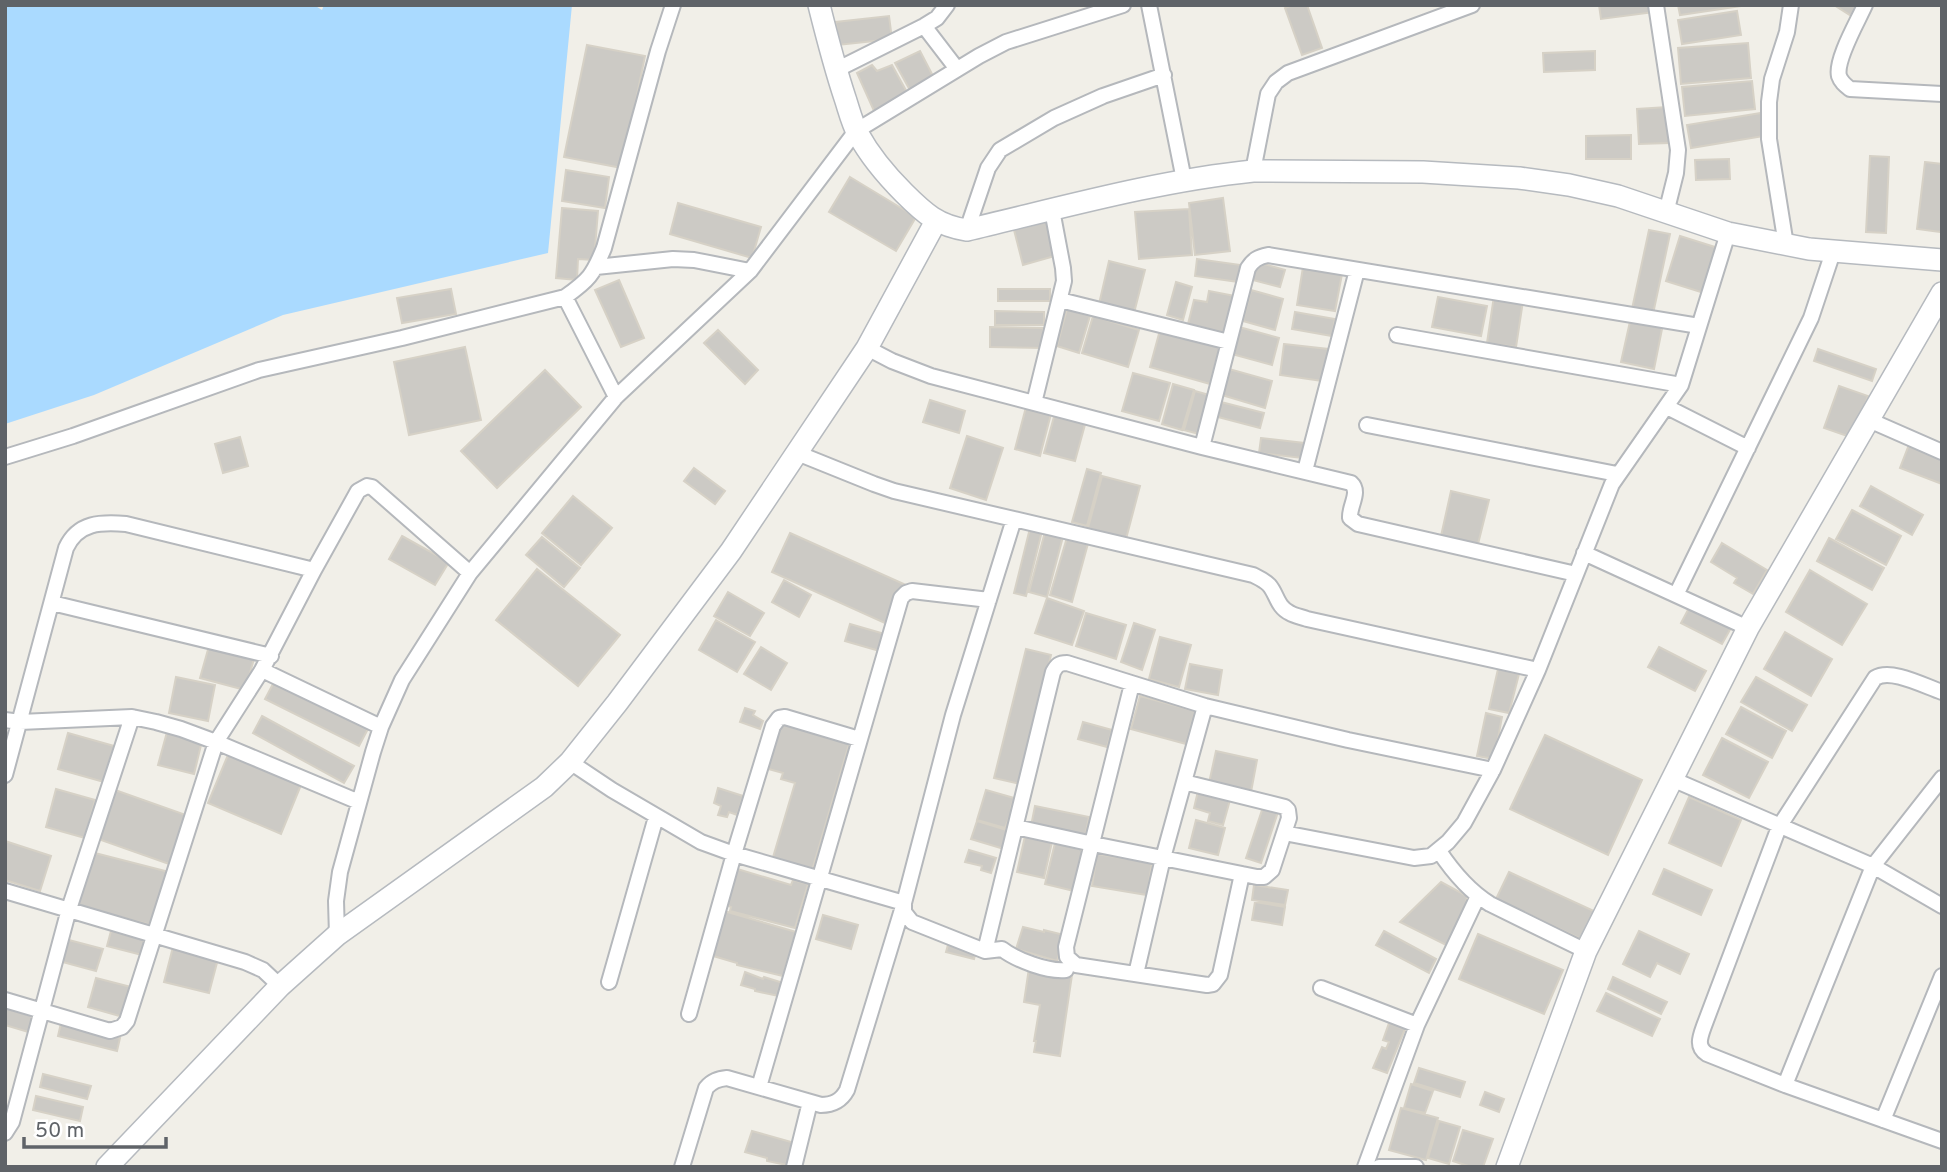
<svg xmlns="http://www.w3.org/2000/svg" width="1947" height="1172" font-family="Overpass,sans-serif">
<style>
.water{fill:#aadaff}
.building{fill:#cccac5;stroke:#d6d1c6;stroke-width:2}
.lines{fill:none;stroke-linecap:round;stroke-linejoin:round}
.street-casing{stroke:#b5b8bc;stroke-width:18}
.secondary-casing{stroke:#b6babf;stroke-width:24}
.street{stroke:#fff;stroke-width:14}
.secondary{stroke:#fff;stroke-width:21}
</style>
<rect width="100%" height="100%" fill="#f1efe8"/>
<path class="water" d="M 5,5 L 314,5 L 322,10 L 324,5 L 572,5 L 548,253 L 283,315 L 94,395 L 5,424 Z"/>
<path class="building" d="M 1293,5 L 1307,5 L 1322,48 L 1302,55 L 1285,8 Z
M 1599,5 L 1654,5 L 1655,12 L 1601,19 Z
M 1678,5 L 1742,5 L 1742,6 L 1680,15 Z
M 1834,5 L 1860,5 L 1853,17 Z
M 1737,11 L 1741,35 L 1682,44 L 1678,20 Z
M 889,16 L 892,39 L 838,45 L 836,22 Z
M 1748,43 L 1751,78 L 1681,84 L 1678,48 Z
M 587,45 L 645,56 L 622,168 L 564,157 Z
M 920,51 L 934,78 L 911,92 L 895,63 Z
M 1595,51 L 1595,70 L 1544,72 L 1543,53 Z
M 872,65 L 877,71 L 892,65 L 908,94 L 874,111 L 857,73 Z
M 1752,81 L 1755,109 L 1685,116 L 1682,87 Z
M 1667,107 L 1669,143 L 1639,144 L 1637,109 Z
M 1761,113 L 1764,136 L 1691,148 L 1687,125 Z
M 1631,135 L 1631,159 L 1586,159 L 1586,136 Z
M 1870,156 L 1889,157 L 1886,233 L 1866,232 Z
M 1729,159 L 1730,179 L 1696,180 L 1695,160 Z
M 1925,162 L 1942,164 L 1941,232 L 1917,229 Z
M 566,170 L 609,177 L 605,208 L 562,201 Z
M 850,177 L 916,217 L 896,251 L 829,212 Z
M 1223,198 L 1230,251 L 1195,255 L 1189,203 Z
M 678,203 L 761,227 L 752,258 L 670,234 Z
M 562,208 L 598,211 L 594,260 L 578,259 L 577,280 L 556,278 Z
M 1189,209 L 1192,255 L 1139,259 L 1135,212 Z
M 1049,221 L 1058,255 L 1023,265 L 1014,230 Z
M 1649,230 L 1670,234 L 1653,314 L 1632,309 Z
M 1680,236 L 1718,248 L 1704,293 L 1666,281 Z
M 1197,259 L 1241,265 L 1239,282 L 1195,276 Z
M 1109,261 L 1145,270 L 1134,313 L 1099,304 Z
M 1257,262 L 1285,270 L 1280,287 L 1253,280 Z
M 1303,267 L 1342,274 L 1335,311 L 1297,305 Z
M 619,280 L 644,338 L 621,347 L 595,290 Z
M 1176,282 L 1192,287 L 1183,320 L 1167,315 Z
M 451,289 L 456,314 L 402,323 L 397,298 Z
M 998,289 L 1050,289 L 1050,301 L 998,301 Z
M 1251,290 L 1283,299 L 1275,330 L 1243,321 Z
M 1209,291 L 1235,296 L 1227,333 L 1188,324 L 1194,300 L 1207,302 Z
M 1494,296 L 1523,301 L 1516,347 L 1487,343 Z
M 1438,297 L 1487,306 L 1481,336 L 1432,327 Z
M 1067,309 L 1090,316 L 1079,353 L 1057,346 Z
M 995,311 L 1044,312 L 1044,325 L 995,325 Z
M 1295,312 L 1335,319 L 1332,336 L 1292,329 Z
M 1093,316 L 1139,330 L 1128,367 L 1082,353 Z
M 1631,317 L 1663,324 L 1654,369 L 1621,362 Z
M 990,327 L 1043,328 L 1043,348 L 990,347 Z
M 1239,327 L 1279,338 L 1272,365 L 1232,354 Z
M 718,330 L 758,370 L 745,384 L 704,343 Z
M 1160,330 L 1220,346 L 1210,384 L 1150,367 Z
M 1284,344 L 1328,349 L 1323,381 L 1280,375 Z
M 465,347 L 481,420 L 409,435 L 394,362 Z
M 1818,349 L 1876,369 L 1872,381 L 1814,361 Z
M 1229,369 L 1272,381 L 1265,408 L 1222,395 Z
M 545,370 L 581,407 L 497,488 L 461,451 Z
M 1133,373 L 1170,383 L 1159,421 L 1122,411 Z
M 1173,384 L 1194,390 L 1182,430 L 1162,424 Z
M 1839,386 L 1868,396 L 1853,438 L 1824,428 Z
M 1195,391 L 1209,395 L 1199,434 L 1184,430 Z
M 930,400 L 965,411 L 959,433 L 923,422 Z
M 1221,402 L 1264,413 L 1260,428 L 1218,417 Z
M 1026,407 L 1051,414 L 1040,456 L 1015,449 Z
M 1055,413 L 1086,421 L 1075,461 L 1044,453 Z
M 967,436 L 1003,448 L 986,500 L 950,488 Z
M 240,437 L 248,466 L 223,473 L 215,444 Z
M 1261,438 L 1304,443 L 1302,458 L 1259,453 Z
M 1910,442 L 1942,455 L 1942,484 L 1900,468 Z
M 694,468 L 725,491 L 715,504 L 684,481 Z
M 1087,469 L 1101,473 L 1087,526 L 1072,522 Z
M 1102,476 L 1140,486 L 1126,539 L 1088,528 Z
M 1871,486 L 1923,515 L 1912,535 L 1860,506 Z
M 1451,491 L 1489,500 L 1478,544 L 1441,536 Z
M 573,496 L 612,528 L 581,565 L 542,533 Z
M 1852,510 L 1901,536 L 1886,565 L 1836,539 Z
M 1031,524 L 1043,527 L 1026,596 L 1014,593 Z
M 1046,528 L 1064,533 L 1047,597 L 1029,592 Z
M 790,533 L 906,585 L 887,624 L 772,572 Z
M 1068,534 L 1089,540 L 1072,602 L 1050,595 Z
M 402,536 L 449,562 L 435,585 L 389,559 Z
M 542,537 L 580,568 L 564,587 L 526,555 Z
M 1829,538 L 1884,568 L 1872,590 L 1817,561 Z
M 1722,543 L 1767,570 L 1753,594 L 1734,583 L 1737,578 L 1711,562 Z
M 537,569 L 620,635 L 578,686 L 496,620 Z
M 1810,570 L 1867,604 L 1842,645 L 1786,612 Z
M 784,580 L 811,595 L 799,617 L 772,602 Z
M 728,592 L 764,613 L 750,636 L 714,616 Z
M 1047,598 L 1084,611 L 1072,645 L 1035,633 Z
M 1690,606 L 1731,628 L 1722,644 L 1681,623 Z
M 1086,613 L 1126,625 L 1116,659 L 1076,646 Z
M 716,620 L 755,642 L 737,672 L 699,650 Z
M 1134,623 L 1155,630 L 1142,670 L 1121,662 Z
M 850,624 L 888,635 L 883,652 L 845,641 Z
M 1785,632 L 1832,659 L 1811,696 L 1764,669 Z
M 1160,637 L 1191,645 L 1179,687 L 1149,679 Z
M 209,646 L 254,659 L 245,690 L 200,678 Z
M 761,647 L 787,663 L 771,690 L 744,674 Z
M 1659,647 L 1706,671 L 1695,691 L 1648,667 Z
M 1026,649 L 1051,655 L 1020,784 L 994,778 Z
M 1190,664 L 1222,670 L 1218,695 L 1185,689 Z
M 1498,669 L 1519,674 L 1509,713 L 1489,709 Z
M 176,677 L 215,685 L 208,721 L 169,713 Z
M 1756,677 L 1807,705 L 1792,731 L 1741,702 Z
M 275,680 L 369,727 L 359,746 L 265,699 Z
M 1140,696 L 1195,711 L 1186,744 L 1131,729 Z
M 1741,707 L 1786,731 L 1772,758 L 1726,734 Z
M 745,708 L 755,711 L 753,715 L 763,721 L 760,729 L 740,722 Z
M 1486,713 L 1502,717 L 1494,759 L 1477,756 Z
M 262,716 L 354,766 L 344,783 L 253,733 Z
M 779,721 L 849,744 L 811,874 L 771,864 L 795,783 L 781,779 L 783,773 L 765,768 Z
M 1083,722 L 1112,730 L 1107,747 L 1078,739 Z
M 167,732 L 202,741 L 194,774 L 158,765 Z
M 68,733 L 114,746 L 104,782 L 58,769 Z
M 1545,735 L 1642,780 L 1608,855 L 1510,809 Z
M 1722,738 L 1768,762 L 1749,798 L 1703,775 Z
M 230,750 L 303,780 L 281,834 L 208,803 Z
M 1216,751 L 1257,760 L 1251,792 L 1209,783 Z
M 718,788 L 743,796 L 737,815 L 729,812 L 727,817 L 718,815 L 721,806 L 714,803 Z
M 56,789 L 95,800 L 85,838 L 46,827 Z
M 115,790 L 186,815 L 169,864 L 98,839 Z
M 986,790 L 1014,798 L 1011,808 L 1013,808 L 1005,828 L 977,820 Z
M 1198,791 L 1230,800 L 1223,825 L 1208,821 L 1210,813 L 1194,808 Z
M 1689,797 L 1741,820 L 1721,866 L 1669,843 Z
M 1035,806 L 1089,817 L 1085,837 L 1031,826 Z
M 1263,807 L 1278,812 L 1261,863 L 1246,858 Z
M 1196,820 L 1225,828 L 1218,855 L 1189,848 Z
M 977,821 L 1010,831 L 1004,849 L 971,839 Z
M 1025,836 L 1052,842 L 1044,878 L 1017,872 Z
M 5,841 L 51,856 L 40,891 L 5,880 Z
M 1055,843 L 1084,850 L 1074,891 L 1045,884 Z
M 969,850 L 996,858 L 991,873 L 981,870 L 982,866 L 965,862 Z
M 91,852 L 169,872 L 155,926 L 77,906 Z
M 1097,854 L 1152,863 L 1147,895 L 1092,886 Z
M 734,868 L 791,885 L 793,880 L 808,884 L 795,928 L 730,911 L 731,907 L 723,904 Z
M 1664,869 L 1712,890 L 1701,915 L 1653,894 Z
M 1509,872 L 1596,912 L 1583,940 L 1496,899 Z
M 1441,882 L 1467,896 L 1466,908 L 1448,946 L 1400,922 Z
M 1254,885 L 1288,890 L 1285,905 L 1252,900 Z
M 1255,902 L 1285,907 L 1282,925 L 1252,920 Z
M 724,911 L 796,932 L 783,976 L 737,965 L 737,963 L 710,955 Z
M 823,915 L 858,925 L 851,949 L 816,939 Z
M 1023,927 L 1044,932 L 1044,930 L 1064,935 L 1057,961 L 1016,949 Z
M 111,931 L 145,940 L 142,955 L 107,946 Z
M 1384,931 L 1436,959 L 1429,973 L 1376,945 Z
M 1639,931 L 1689,954 L 1680,974 L 1657,963 L 1650,977 L 1623,964 Z
M 951,934 L 979,941 L 974,959 L 946,952 Z
M 1478,934 L 1563,970 L 1544,1014 L 1459,979 Z
M 65,939 L 103,949 L 96,971 L 59,961 Z
M 173,947 L 218,959 L 209,993 L 164,982 Z
M 1029,968 L 1072,975 L 1060,1056 L 1034,1052 L 1036,1041 L 1034,1041 L 1040,1005 L 1024,1002 Z
M 745,972 L 763,979 L 764,977 L 783,983 L 779,996 L 755,991 L 755,989 L 741,985 Z
M 1613,977 L 1667,1002 L 1661,1014 L 1608,989 Z
M 96,978 L 131,987 L 123,1017 L 88,1007 Z
M 1606,993 L 1660,1019 L 1652,1036 L 1597,1011 Z
M 5,1008 L 39,1018 L 35,1034 L 5,1025 Z
M 61,1023 L 120,1038 L 117,1051 L 58,1036 Z
M 1389,1023 L 1405,1029 L 1387,1073 L 1373,1068 L 1382,1047 L 1386,1049 L 1389,1042 L 1383,1040 Z
M 1419,1068 L 1465,1082 L 1460,1097 L 1414,1083 Z
M 43,1074 L 91,1086 L 87,1099 L 40,1087 Z
M 1411,1084 L 1433,1091 L 1425,1113 L 1404,1108 Z
M 1485,1092 L 1504,1099 L 1499,1112 L 1480,1105 Z
M 36,1096 L 83,1107 L 80,1121 L 33,1110 Z
M 1401,1108 L 1438,1118 L 1426,1160 L 1389,1150 Z
M 1439,1121 L 1460,1127 L 1449,1164 L 1428,1158 Z
M 1463,1130 L 1493,1139 L 1483,1167 L 1471,1167 L 1453,1161 Z
M 752,1131 L 798,1144 L 792,1166 L 767,1161 L 767,1158 L 745,1152 Z"/>
<g class="lines">
<defs>
<path id="street" d="M 1149,5 L 1184,180
M 1656,5 L 1678,150 L 1676,173 L 1666,213
M 1865,5 C 1858,21 1835,60 1839,76 C 1841,82 1845,85 1850,89 L 1942,94
M 924,26 L 957,69
M 836,70 L 924,26 L 937,18 L 947,5
M 1253,171 L 1268,94 L 1276,82 L 1288,73 L 1472,5
M 967,230 L 988,168 L 1000,150 L 1054,118 L 1103,96 L 1164,75
M 1786,245 L 1769,139 L 1769,102 L 1772,79 L 1787,32 L 1791,5
M 596,267 L 673,259 L 694,260 L 750,271
M 565,297 L 616,397
M 1060,300 L 1229,342
M 1397,335 L 1681,385
M 867,348 L 892,361 L 931,376 L 1202,447 L 1351,483 C 1361,492 1349,506 1350,518 L 1358,524 L 1576,574
M 1034,403 L 1064,281 L 1063,268 L 1052,210
M 1667,407 L 1748,448
M 1869,420 L 1942,452
M 1367,425 L 1617,474
M 1202,447 L 1248,268 C 1253,260 1258,257 1268,255 L 1699,326
M 797,453 L 874,484 L 894,491 L 1253,575 C 1259,578 1264,580 1269,585 C 1277,594 1277,607 1290,613 C 1295,616 1302,617 1307,619 L 1538,670
M 5,457 L 73,436 L 259,370 L 402,338 L 565,297 C 589,280 593,275 604,248 L 658,51 L 673,5
M 1305,471 L 1357,270
M 1584,553 L 1748,628
M 1676,595 L 1811,318 L 1833,252
M 52,603 L 271,656
M 262,670 L 381,727
M 1132,684 L 1066,947 L 1067,957 L 1076,965 L 1207,985 L 1213,984 L 1220,975 L 1242,874
M 1942,692 C 1924,686 1891,668 1875,678 L 1779,827 L 1704,1026 C 1700,1037 1696,1047 1707,1054 L 1785,1085 L 1942,1141
M 5,720 L 20,722 L 132,717 L 156,722 L 181,729 L 216,742 L 359,802
M 570,762 L 612,790 L 701,842 L 734,854 L 904,903 L 904,912 L 912,922 L 985,951 L 1002,949 C 1016,960 1048,972 1066,970
M 5,775 L 66,548 C 78,522 101,522 126,524 L 314,570
M 1672,779 L 1873,866 L 1942,906
M 1016,827 L 1093,844 L 1257,877 L 1264,877 L 1272,870 L 1289,818 L 1288,810 L 1285,807 L 1184,782
M 1284,833 L 1414,858 L 1431,856 L 1448,842 L 1464,823 L 1493,770 L 1538,670 L 1612,484 L 1681,385 L 1728,233
M 1439,851 C 1453,872 1469,891 1490,904 L 1586,951
M 5,891 L 245,962 L 263,970 L 280,986
M 337,935 L 336,901 L 340,872 L 373,752 L 381,727 L 402,680 L 470,573 L 616,397 L 750,271 L 856,131 L 979,56 L 1006,42 L 1123,5
M 985,951 L 1053,672 C 1057,665 1059,663 1067,663 L 1205,706 L 1348,740 L 1493,770
M 1136,974 L 1163,858 L 1205,706
M 609,982 L 656,817
M 1321,988 L 1417,1025
M 5,1000 L 110,1031 L 122,1027 L 127,1021 L 216,742 L 262,670 L 314,570 L 358,491 L 367,486 L 372,487 L 470,573
M 689,1014 L 734,854 L 773,726 L 779,718 L 785,717 L 859,739
M 1785,1085 L 1873,866 L 1942,778
M 759,1087 L 901,598 L 906,593 L 912,591 L 989,600
M 1883,1120 L 1942,976
M 5,1133 L 12,1122 L 69,909 L 132,717
M 682,1167 L 706,1088 C 712,1081 718,1079 727,1078 L 821,1105 C 833,1105 841,1101 847,1090 L 904,903 L 953,715 L 1014,519
M 794,1167 L 810,1102
M 1365,1167 L 1417,1025 L 1478,896
M 1379,1167 L 1416,1167"/>
<path id="secondary" d="M 819,5 C 827,37 835,68 845,98 C 849,110 852,123 858,134 C 870,156 886,175 904,193 C 924,213 938,226 967,230 C 1061,208 1156,181 1253,171 L 1423,172 L 1519,178 L 1569,185 L 1618,196 L 1728,233 L 1809,249 L 1942,260
M 107,1167 L 280,986 L 337,935 L 544,787 L 570,762 L 617,703 L 731,551 L 867,348 L 936,221
M 1507,1167 L 1586,951 L 1748,628 L 1942,293"/>
</defs>
<use href="#street" class="street-casing"/>
<use href="#secondary" class="secondary-casing"/>
<use href="#street" class="street"/>
<use href="#secondary" class="secondary"/>
</g>
<rect width="1947" height="1172" fill="none" stroke="#5f6368" stroke-width="14"/>
<path d="M24 1137v10h142v-10" fill="none" stroke="#5f6368" stroke-width="3.5"/>
<text x="35" y="1137" font-size="21" fill="#5f6368" stroke="#ffffff" stroke-width="5" paint-order="stroke">50 m</text>
</svg>
